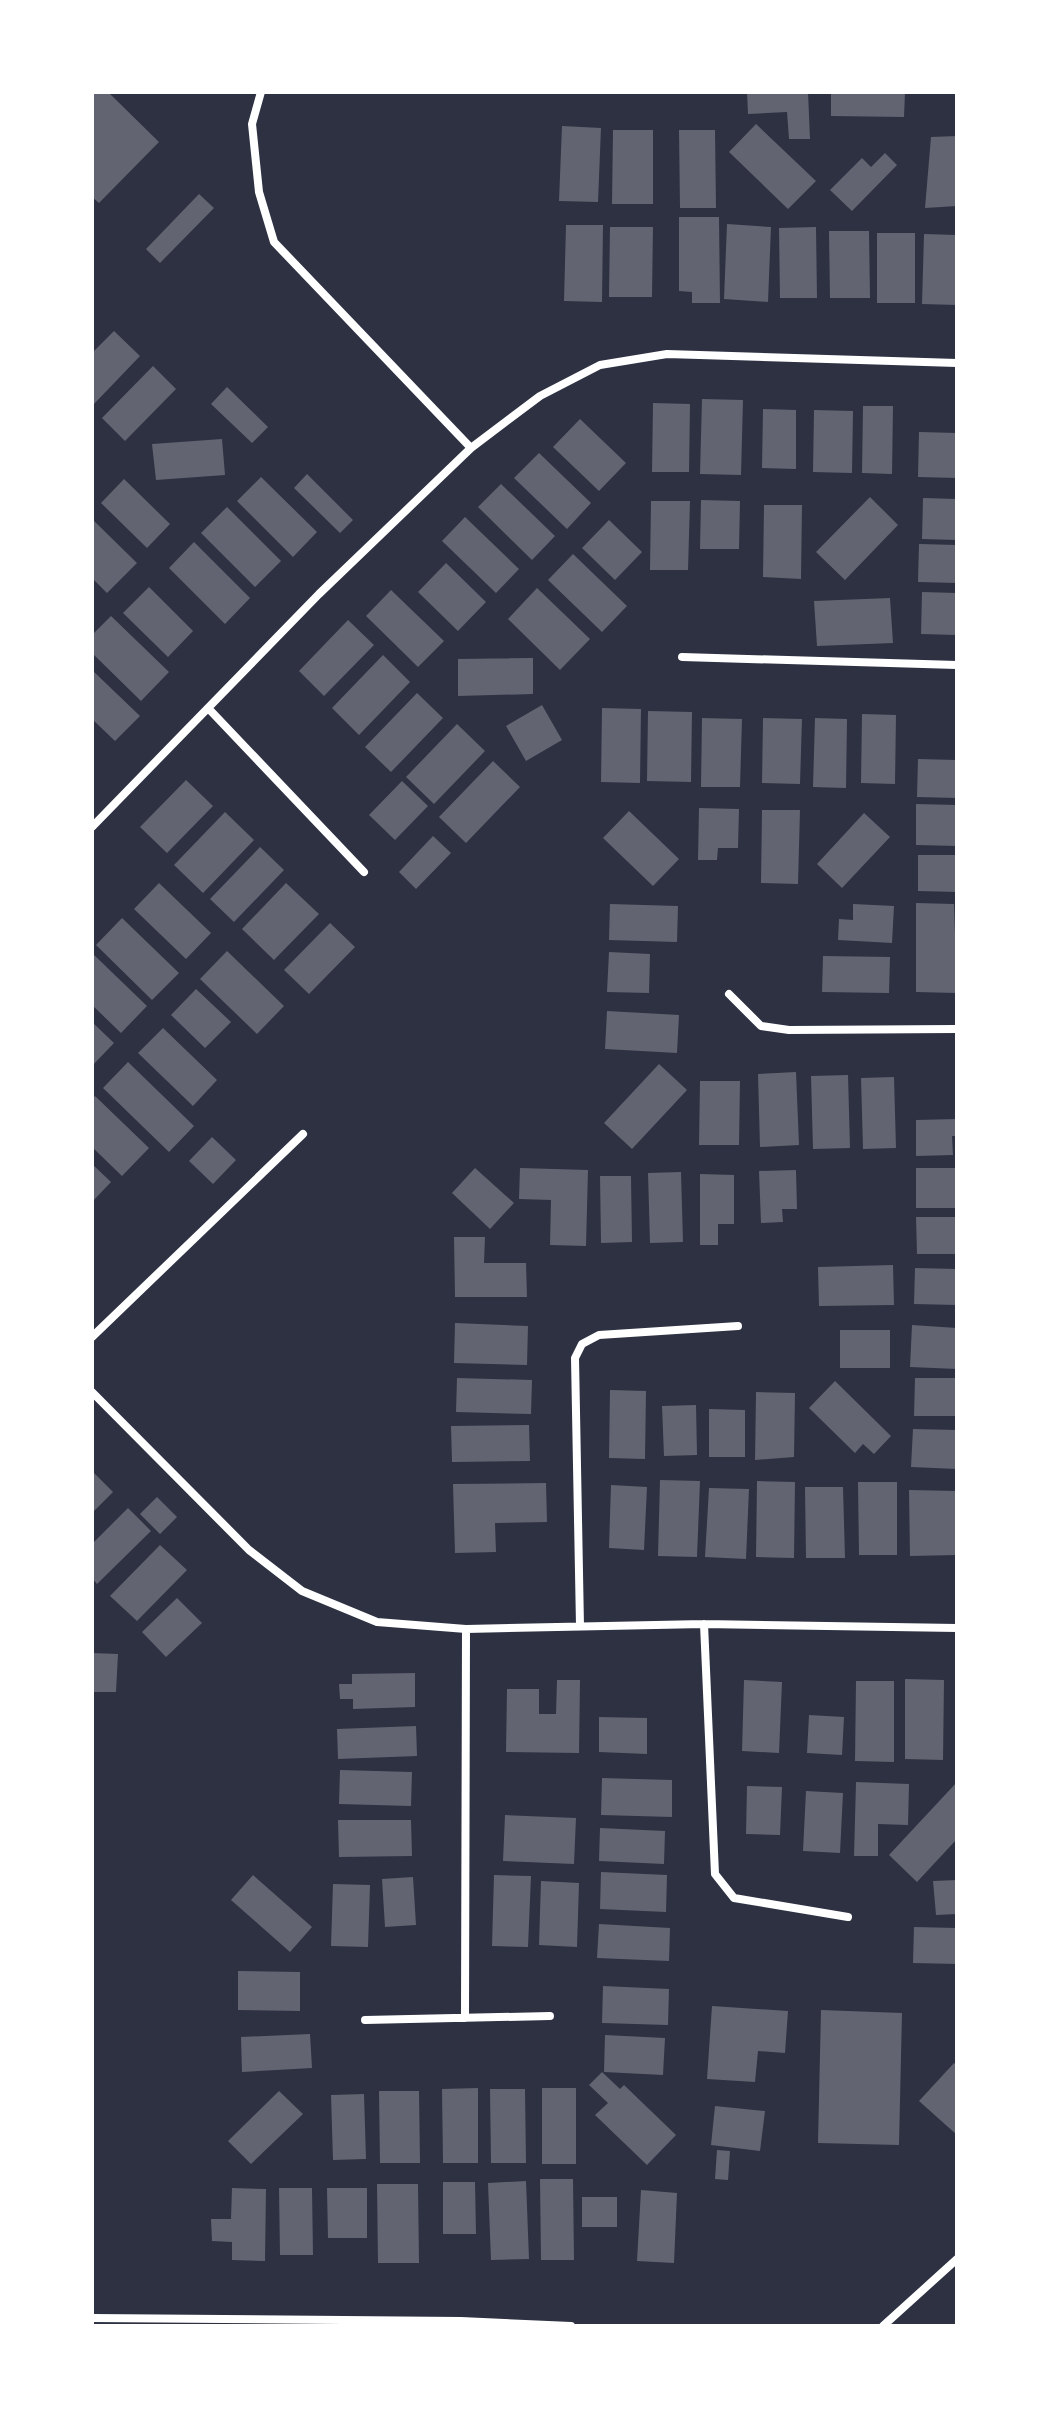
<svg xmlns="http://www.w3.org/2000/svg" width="1049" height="2418" font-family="Lato,sans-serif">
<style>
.building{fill:#626471}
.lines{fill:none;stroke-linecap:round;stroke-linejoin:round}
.minor{stroke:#fff;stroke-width:8}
</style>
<rect width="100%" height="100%" fill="#2d3142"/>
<path class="building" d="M 92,92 L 108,92 L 159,142 L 99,203 L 92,197 Z
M 747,92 L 808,92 L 810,139 L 789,139 L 787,112 L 748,114 Z
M 831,92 L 905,92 L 904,117 L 831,116 Z
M 756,124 L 816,181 L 788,209 L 729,152 Z
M 562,126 L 601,128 L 598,202 L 559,201 Z
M 613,130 L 653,130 L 653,204 L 612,204 Z
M 679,130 L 715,130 L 716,208 L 680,208 Z
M 957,136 L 957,206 L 925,208 L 931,137 Z
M 885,153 L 897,165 L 852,211 L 830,190 L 862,158 L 871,167 Z
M 199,194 L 214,208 L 160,263 L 146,249 Z
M 679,217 L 719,217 L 720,303 L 692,303 L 692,292 L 679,291 Z
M 727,224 L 771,227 L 768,302 L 724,299 Z
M 566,225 L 603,225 L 602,302 L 564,301 Z
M 610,227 L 653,227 L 652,297 L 609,297 Z
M 816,227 L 817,298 L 780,298 L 779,228 Z
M 829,231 L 869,231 L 870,298 L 830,298 Z
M 877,233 L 915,233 L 915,303 L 877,303 Z
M 924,234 L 957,235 L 957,305 L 922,304 Z
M 114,331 L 140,356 L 94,404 L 92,353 Z
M 153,366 L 176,389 L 125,441 L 102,418 Z
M 227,387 L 268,427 L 252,443 L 211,404 Z
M 702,399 L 743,400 L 741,475 L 700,474 Z
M 653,403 L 690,404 L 689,472 L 652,472 Z
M 863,406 L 893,406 L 892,474 L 862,473 Z
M 763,409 L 796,410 L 796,469 L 762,468 Z
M 814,410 L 853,411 L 852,473 L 813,472 Z
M 580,419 L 626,463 L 599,491 L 553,447 Z
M 919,432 L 957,433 L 957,478 L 918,477 Z
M 222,439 L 225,475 L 156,480 L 152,444 Z
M 539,453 L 591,503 L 567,529 L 514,478 Z
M 307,474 L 353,520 L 340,533 L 294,488 Z
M 261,477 L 317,532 L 293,557 L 237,501 Z
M 124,479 L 170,524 L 147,548 L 101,503 Z
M 501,484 L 555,536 L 532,560 L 478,507 Z
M 870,497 L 898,525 L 845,580 L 816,552 Z
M 923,498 L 957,499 L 957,540 L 922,539 Z
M 701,500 L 740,501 L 739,549 L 700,549 Z
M 651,501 L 690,501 L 688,570 L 650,570 Z
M 764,505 L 802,505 L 801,579 L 763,577 Z
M 227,507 L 281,561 L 255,587 L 201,533 Z
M 465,517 L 519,569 L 496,593 L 442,541 Z
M 92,519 L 137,563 L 107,593 L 92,578 Z
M 609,520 L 642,552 L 615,580 L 582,548 Z
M 194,542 L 250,598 L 225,624 L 169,568 Z
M 919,544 L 957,545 L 957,583 L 918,582 Z
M 573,554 L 627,606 L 602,632 L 548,580 Z
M 446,563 L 486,602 L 458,631 L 418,592 Z
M 149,587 L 193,631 L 168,657 L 123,613 Z
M 537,588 L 590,639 L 560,670 L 508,619 Z
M 391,590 L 444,641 L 418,667 L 366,616 Z
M 922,592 L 957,593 L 957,635 L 921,634 Z
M 890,598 L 893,643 L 817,646 L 814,601 Z
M 111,616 L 169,672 L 141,701 L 92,653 L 92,635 Z
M 348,620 L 374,645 L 324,696 L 299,671 Z
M 383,655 L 410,682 L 359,735 L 332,708 Z
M 533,658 L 533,694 L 458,696 L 458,659 Z
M 92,670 L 140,716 L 115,741 L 92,719 Z
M 417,693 L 443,718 L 391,772 L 365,747 Z
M 542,705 L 562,740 L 526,761 L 506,726 Z
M 602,708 L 641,709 L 640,783 L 601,782 Z
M 648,711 L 692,712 L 691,782 L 647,781 Z
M 862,714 L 896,715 L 895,784 L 861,783 Z
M 702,718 L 742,719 L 740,787 L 701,787 Z
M 763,718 L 802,719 L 800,784 L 762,783 Z
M 815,718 L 847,719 L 846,788 L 813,787 Z
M 457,724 L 485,751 L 434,804 L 406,777 Z
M 918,759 L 957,760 L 957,798 L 917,797 Z
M 493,761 L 520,787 L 466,843 L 439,817 Z
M 186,780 L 213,806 L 167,853 L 140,827 Z
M 402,781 L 428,806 L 395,840 L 369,815 Z
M 916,804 L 957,805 L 957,846 L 916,845 Z
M 699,808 L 739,809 L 738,848 L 718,848 L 717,860 L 698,860 Z
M 762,810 L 800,810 L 798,884 L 761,883 Z
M 629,811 L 679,859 L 653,886 L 603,838 Z
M 225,812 L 254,840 L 203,893 L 174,865 Z
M 864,813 L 890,837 L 842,888 L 817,864 Z
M 433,836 L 451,853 L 416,889 L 399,872 Z
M 260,847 L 284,870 L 234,922 L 210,899 Z
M 918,855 L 957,855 L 957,892 L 918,891 Z
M 159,883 L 211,933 L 186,959 L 134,909 Z
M 286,883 L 319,914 L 274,960 L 242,929 Z
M 916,903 L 954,904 L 957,993 L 916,992 Z
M 610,904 L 678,906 L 677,942 L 609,940 Z
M 853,904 L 894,906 L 892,943 L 838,940 L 839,919 L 853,920 Z
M 122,918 L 179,973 L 152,1000 L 96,945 Z
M 330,923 L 355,947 L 309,994 L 284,970 Z
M 227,951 L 284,1006 L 257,1034 L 200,979 Z
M 609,952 L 650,954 L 649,993 L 607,992 Z
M 92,953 L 147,1006 L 121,1033 L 92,1005 Z
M 823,956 L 890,957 L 889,993 L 822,992 Z
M 196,989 L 231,1022 L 205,1048 L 171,1015 Z
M 607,1011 L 679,1015 L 677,1053 L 605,1049 Z
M 92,1022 L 114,1043 L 92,1066 Z
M 163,1028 L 217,1080 L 193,1106 L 138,1053 Z
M 128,1062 L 194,1126 L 169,1152 L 103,1088 Z
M 659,1064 L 687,1090 L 632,1149 L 604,1123 Z
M 796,1072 L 799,1145 L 760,1147 L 758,1074 Z
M 848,1075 L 850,1148 L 813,1149 L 811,1076 Z
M 894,1077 L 896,1148 L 863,1149 L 861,1078 Z
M 700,1081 L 740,1081 L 739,1145 L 699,1145 Z
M 95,1096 L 149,1148 L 122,1176 L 92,1147 L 92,1100 Z
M 957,1119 L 957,1136 L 952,1136 L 953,1155 L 916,1156 L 916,1120 Z
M 212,1137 L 236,1160 L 213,1184 L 189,1161 Z
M 92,1164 L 111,1182 L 92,1202 Z
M 475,1168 L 514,1203 L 490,1229 L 452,1193 Z
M 520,1168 L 588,1170 L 586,1246 L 550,1245 L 551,1200 L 519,1199 Z
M 916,1168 L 957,1168 L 957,1208 L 916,1208 Z
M 796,1170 L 797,1209 L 782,1209 L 783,1222 L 761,1223 L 759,1171 Z
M 681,1172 L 683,1242 L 650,1243 L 648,1173 Z
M 700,1174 L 734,1175 L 734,1224 L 718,1224 L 718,1245 L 700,1245 Z
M 600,1176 L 631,1176 L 632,1242 L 601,1243 Z
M 916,1217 L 957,1217 L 957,1254 L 917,1254 Z
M 454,1237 L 485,1237 L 484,1263 L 526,1263 L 527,1297 L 455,1297 Z
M 893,1265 L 894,1305 L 819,1306 L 818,1267 Z
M 915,1268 L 957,1269 L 957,1305 L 914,1304 Z
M 455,1323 L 528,1326 L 527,1365 L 454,1363 Z
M 912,1325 L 957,1328 L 957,1369 L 910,1367 Z
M 840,1330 L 890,1330 L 890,1368 L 840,1368 Z
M 457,1378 L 532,1380 L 531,1414 L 456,1412 Z
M 915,1378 L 957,1378 L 957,1416 L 914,1416 Z
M 835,1381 L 891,1436 L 874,1454 L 863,1444 L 855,1453 L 809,1408 Z
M 610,1390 L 646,1391 L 645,1459 L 609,1458 Z
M 756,1392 L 795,1393 L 794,1457 L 755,1460 Z
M 696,1405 L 697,1455 L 664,1456 L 662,1406 Z
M 709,1409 L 745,1410 L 745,1457 L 709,1457 Z
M 529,1425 L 530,1461 L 452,1462 L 451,1426 Z
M 913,1429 L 957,1430 L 957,1469 L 911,1467 Z
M 92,1471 L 113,1492 L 92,1513 Z
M 660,1480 L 700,1481 L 697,1557 L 658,1556 Z
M 757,1481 L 795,1482 L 794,1558 L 756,1557 Z
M 858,1482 L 897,1482 L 897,1555 L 859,1555 Z
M 546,1483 L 547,1522 L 495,1523 L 496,1552 L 455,1553 L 453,1484 Z
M 611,1485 L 647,1487 L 644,1550 L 609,1548 Z
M 805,1487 L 843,1487 L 845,1558 L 806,1558 Z
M 709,1488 L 749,1489 L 746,1559 L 705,1557 Z
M 909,1490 L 957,1491 L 957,1555 L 910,1556 Z
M 157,1497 L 177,1517 L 160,1534 L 140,1514 Z
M 128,1508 L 151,1531 L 97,1584 L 92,1578 L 92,1544 Z
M 160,1545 L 187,1570 L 137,1621 L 110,1596 Z
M 177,1598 L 202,1623 L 166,1657 L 142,1632 Z
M 92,1653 L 118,1654 L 116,1692 L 92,1692 Z
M 415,1673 L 415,1707 L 353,1709 L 353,1699 L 340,1699 L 339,1684 L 352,1684 L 352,1674 Z
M 905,1679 L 944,1680 L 943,1760 L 905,1759 Z
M 557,1680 L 580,1680 L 579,1753 L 506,1752 L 507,1689 L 539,1689 L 539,1714 L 556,1714 Z
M 744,1680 L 782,1682 L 779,1753 L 742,1751 Z
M 856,1681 L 894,1681 L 894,1762 L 855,1761 Z
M 809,1715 L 844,1717 L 842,1755 L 807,1753 Z
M 599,1717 L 647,1718 L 647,1754 L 599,1752 Z
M 416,1726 L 417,1756 L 338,1759 L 337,1729 Z
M 340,1770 L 412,1772 L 411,1806 L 339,1804 Z
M 602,1778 L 672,1780 L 672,1817 L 601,1815 Z
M 856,1782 L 909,1784 L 908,1825 L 878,1824 L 878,1856 L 854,1856 Z
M 957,1782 L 957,1839 L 917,1882 L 889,1855 Z
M 747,1786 L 782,1787 L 780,1835 L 746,1834 Z
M 806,1791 L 843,1793 L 840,1853 L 803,1851 Z
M 505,1815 L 576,1818 L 574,1864 L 503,1861 Z
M 338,1820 L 411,1820 L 412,1856 L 339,1857 Z
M 600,1828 L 665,1831 L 664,1864 L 599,1861 Z
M 601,1872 L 667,1875 L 666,1912 L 600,1909 Z
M 253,1875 L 312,1927 L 290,1952 L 231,1900 Z
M 494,1875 L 531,1876 L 528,1947 L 492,1946 Z
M 413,1877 L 416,1925 L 385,1927 L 382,1879 Z
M 957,1880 L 957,1914 L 936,1915 L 933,1881 Z
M 541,1881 L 579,1883 L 577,1947 L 539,1945 Z
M 333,1884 L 370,1885 L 368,1947 L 331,1946 Z
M 599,1924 L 670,1928 L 669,1961 L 597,1958 Z
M 914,1927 L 957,1928 L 957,1964 L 913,1963 Z
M 238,1971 L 300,1972 L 300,2011 L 238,2010 Z
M 603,1986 L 669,1989 L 668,2025 L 602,2023 Z
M 712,2006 L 788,2011 L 785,2053 L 758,2051 L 755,2082 L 707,2079 Z
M 821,2010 L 902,2013 L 899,2145 L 818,2143 Z
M 310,2034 L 312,2068 L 242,2072 L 241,2037 Z
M 605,2035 L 665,2038 L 663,2075 L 604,2072 Z
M 954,2063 L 957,2066 L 957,2135 L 919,2101 Z
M 602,2072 L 620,2089 L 624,2085 L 676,2135 L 647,2165 L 595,2115 L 608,2103 L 589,2085 Z
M 478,2088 L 478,2163 L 443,2163 L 442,2089 Z
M 542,2088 L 576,2088 L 576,2164 L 542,2164 Z
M 490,2089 L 525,2089 L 526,2163 L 491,2163 Z
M 279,2091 L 303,2114 L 251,2164 L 228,2141 Z
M 379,2091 L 419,2091 L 420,2163 L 380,2163 Z
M 364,2094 L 366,2159 L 333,2160 L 331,2095 Z
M 715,2106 L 765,2111 L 760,2151 L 711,2145 Z
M 717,2150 L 730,2151 L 728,2180 L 715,2179 Z
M 540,2179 L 573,2179 L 574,2260 L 541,2260 Z
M 526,2181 L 529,2259 L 491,2260 L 488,2183 Z
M 443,2182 L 475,2182 L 476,2234 L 443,2234 Z
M 377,2184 L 418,2184 L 419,2263 L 378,2263 Z
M 232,2188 L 266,2189 L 265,2261 L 232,2260 L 232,2242 L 212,2241 L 211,2219 L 231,2219 Z
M 279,2188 L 312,2188 L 313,2255 L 280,2255 Z
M 327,2188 L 367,2188 L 367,2238 L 328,2238 Z
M 641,2190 L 677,2193 L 674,2263 L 637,2261 Z
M 582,2197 L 617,2197 L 617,2227 L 582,2227 Z"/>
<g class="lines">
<path class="minor" d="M 261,92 L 252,124 L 259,192 L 274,242 L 471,448
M 682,657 L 957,665
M 208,708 L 364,872
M 92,827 L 319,594 L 471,448 L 540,396 L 600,365 L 667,354 L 957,363
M 729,994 L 761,1026 L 789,1030 L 957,1029
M 92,1337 L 303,1134
M 92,1392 L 249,1550 L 302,1591 L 377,1622 L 466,1629 L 704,1624 L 957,1628
M 704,1624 L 715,1874 L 734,1898 L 848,1917
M 580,1626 L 575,1358 L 582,1344 L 599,1335 L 738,1326
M 465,2018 L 466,1629
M 365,2020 L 550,2016
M 92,2318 L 461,2321 L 571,2326
M 883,2326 L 957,2259"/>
</g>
<rect width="1049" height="2418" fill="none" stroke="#ffffff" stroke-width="188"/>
</svg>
